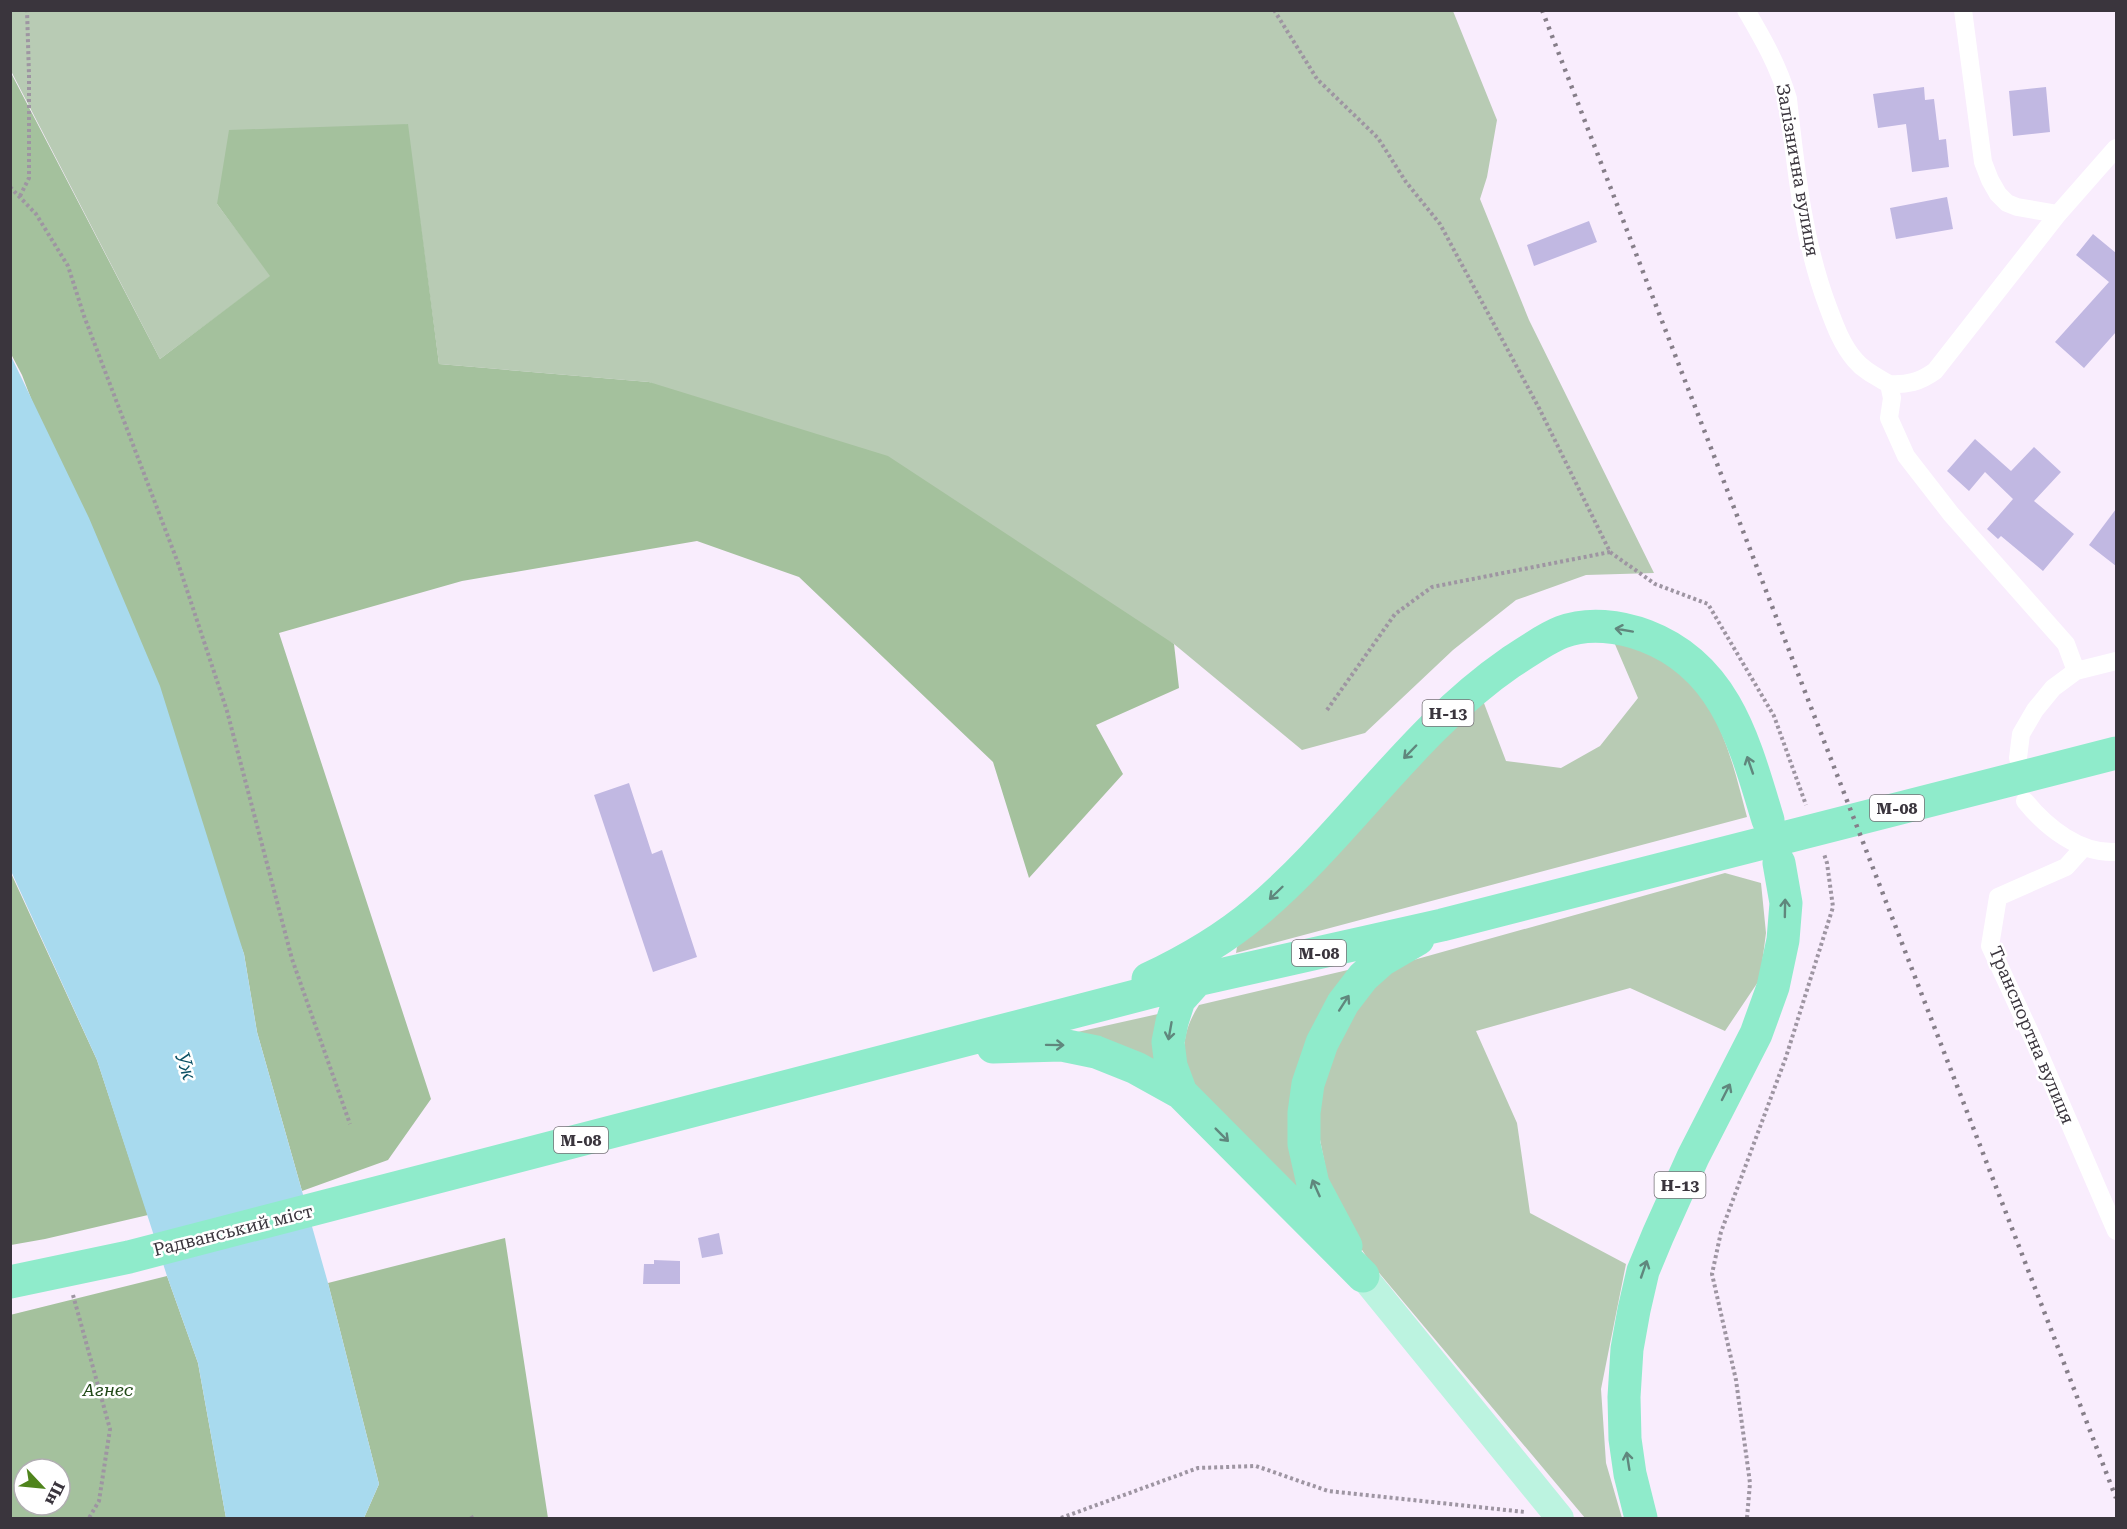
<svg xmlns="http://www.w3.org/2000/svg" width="2127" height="1529" font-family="'Roboto Serif',serif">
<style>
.green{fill:#b8cbb4}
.forest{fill:#a4c19d;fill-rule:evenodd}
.water{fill:#a8daee}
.building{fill:#c1b8e2}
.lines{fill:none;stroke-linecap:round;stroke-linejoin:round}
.path{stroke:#9e95a2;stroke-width:4;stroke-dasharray:3 3;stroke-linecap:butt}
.street{stroke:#fff;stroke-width:18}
.primary{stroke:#bcf3e0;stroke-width:28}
.highway{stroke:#8febcb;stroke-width:33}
.rail{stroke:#867e89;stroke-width:4.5;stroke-dasharray:3 6;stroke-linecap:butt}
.oneway{stroke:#60877d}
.labels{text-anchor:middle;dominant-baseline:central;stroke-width:5;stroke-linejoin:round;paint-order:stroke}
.shield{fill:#fff;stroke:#757277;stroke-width:1.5}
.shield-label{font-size:16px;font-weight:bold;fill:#3a353d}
.street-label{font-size:18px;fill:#3a353d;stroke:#fff}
.park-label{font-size:18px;font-style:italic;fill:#224918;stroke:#fff}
.water-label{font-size:20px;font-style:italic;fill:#0c5165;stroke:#fff}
</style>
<rect width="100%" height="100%" fill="#f9edfd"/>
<path class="green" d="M 10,11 L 1453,11 L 1497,120 L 1487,177 L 1480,199 L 1529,320 L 1654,573 L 1586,575 L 1516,600 L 1453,650 L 1365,733 L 1302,750 L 1174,644 L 649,382 L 439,364 L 407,124 L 217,204 L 271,276 L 160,359 L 11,71 Z
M 1614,642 C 1629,647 1654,652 1666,660 C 1718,695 1732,760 1747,817 L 1236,953 L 1237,947 L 1482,698 L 1506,761 L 1561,768 L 1600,746 L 1638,698 Z
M 1725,873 L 1761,883 L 1766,933 L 1760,979 L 1725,1031 L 1630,988 L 1476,1031 L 1517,1123 L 1530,1213 L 1626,1264 L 1601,1389 L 1606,1463 L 1622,1518 L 1585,1518 L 1370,1262 L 1333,1206 L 1315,1114 L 1319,1075 L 1369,985 L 1410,961 Z
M 1352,969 L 1344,984 L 1303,1194 L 1200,1094 C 1181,1062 1178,1038 1199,1005 Z
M 1167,1012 L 1164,1074 L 1064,1035 Z"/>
<path class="forest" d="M 10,71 L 160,359 L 270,276 L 217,204 L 229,130 L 408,124 L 439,364 L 649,382 L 888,456 L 1174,644 L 1179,688 L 1096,725 L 1123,774 L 1029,878 L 993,762 L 799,577 L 697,541 L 462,581 L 279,633 L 431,1099 L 388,1160 L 302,1191 L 257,1032 L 244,954 L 22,375 L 11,354 Z
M 10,871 L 97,1060 L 148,1215 L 45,1239 L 11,1245 Z
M 505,1238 L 548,1518 L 364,1518 L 379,1484 L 328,1283 Z
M 167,1276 L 198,1363 L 226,1518 L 11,1518 L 10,1315 ZM 24,1469 L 60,1469 L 60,1505 L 24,1505 Z"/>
<path class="water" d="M 10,354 L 89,518 L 160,686 L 244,954 L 257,1032 L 328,1283 L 379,1484 L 364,1518 L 226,1518 L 198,1363 L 167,1276 L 97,1060 L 11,871 Z"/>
<path class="building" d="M 1924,87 L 1925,100 L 1934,99 L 1939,140 L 1946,139 L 1949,167 L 1912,172 L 1906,124 L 1878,128 L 1873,94 Z
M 2046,87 L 2050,132 L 2013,136 L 2009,91 Z
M 1947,197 L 1953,229 L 1896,239 L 1890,208 Z
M 1589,221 L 1597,242 L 1534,266 L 1527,245 Z
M 2093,234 L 2116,253 L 2116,332 L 2084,368 L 2055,342 L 2109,282 L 2076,255 Z
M 1975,439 L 2011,471 L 2034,447 L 2061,472 L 2034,501 L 2074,534 L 2043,571 L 2001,536 L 1998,539 L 1987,529 L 2013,499 L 1985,472 L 1969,491 L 1947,471 Z
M 2116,509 L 2116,566 L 2089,545 Z
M 629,783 L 652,854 L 662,850 L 697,957 L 653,972 L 594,795 Z
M 719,1233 L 723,1254 L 702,1258 L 698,1238 Z
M 654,1260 L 680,1261 L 680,1284 L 643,1284 L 644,1264 L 654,1264 Z"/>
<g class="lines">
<path class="path" d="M 1274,10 L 1317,79 L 1378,138 L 1406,182 L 1440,224 L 1539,408 L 1610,552 L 1655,584 L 1708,604 L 1774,716 L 1806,805
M 10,187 L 36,214 L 68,266 L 84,316 L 178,563 L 227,711 L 292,959 L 350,1124
M 20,196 L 29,178 L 29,75 L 27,10
M 1327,710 L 1395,614 L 1432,587 L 1610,552
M 73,1295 L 110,1429 L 99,1501 L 89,1518
M 471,1516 L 472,1518
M 1061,1518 L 1198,1468 L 1256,1466 L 1328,1491 L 1525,1512
M 1747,1518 L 1750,1483 L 1736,1380 L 1712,1274 L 1721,1232 L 1786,1057 L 1833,907 L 1827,863 L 1824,854"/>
<path class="street" d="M 1746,10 C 1763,39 1779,67 1788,99 C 1796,170 1803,241 1828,307 C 1835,326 1842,345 1855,360 C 1864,371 1877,377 1889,384 L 1892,398 L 1889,418 L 1906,456 L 1951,514 L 2066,644 L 2076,671
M 1963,10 L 1983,162 L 1990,180 L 1998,194 L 2007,203 L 2017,207 L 2058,214 L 2116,148
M 1889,384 C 1907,385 1920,382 1935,371 L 2058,214
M 2018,758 L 2021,734 L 2035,710 L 2053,688 L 2076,671 L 2116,661
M 2025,801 C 2047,828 2080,854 2116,852
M 2084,847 L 2066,867 L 1998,897 L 1990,946 L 2033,1039 L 2116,1231"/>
<path class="primary" d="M 1363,1276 L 1560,1518"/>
<path class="highway" d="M 1148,979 C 1186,961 1223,940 1256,912 C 1347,835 1412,730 1511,662 C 1527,652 1544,639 1562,632 C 1588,622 1620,626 1646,636 C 1727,667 1745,745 1768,820
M 993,1047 L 1062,1045 L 1096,1052 L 1136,1068 L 1181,1093 L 1363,1276
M 1181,1093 L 1171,1066 L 1168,1042 L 1172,1022 L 1179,1000 L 1197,980
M 1346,1246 L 1313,1184 L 1304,1144 L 1304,1113 L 1308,1084 L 1322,1043 L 1343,1003 L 1363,977 L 1382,960 L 1418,939
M 10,1282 L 129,1257 L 1197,980 L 1442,925 L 2116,753
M 1641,1518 L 1630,1474 L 1625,1439 L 1624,1397 L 1627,1349 L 1634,1310 L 1643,1271 L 1658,1235 L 1693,1157 L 1756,1034 L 1773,987 L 1783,940 L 1786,903 L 1779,863"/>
<path class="rail" d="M 1542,10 L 2116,1498"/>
</g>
<defs><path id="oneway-shaft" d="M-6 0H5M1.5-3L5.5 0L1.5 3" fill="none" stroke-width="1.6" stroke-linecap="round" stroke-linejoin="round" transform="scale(1.5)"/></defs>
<g class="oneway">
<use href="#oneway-shaft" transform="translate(1624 630) rotate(-170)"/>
<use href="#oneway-shaft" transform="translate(1410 752) rotate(134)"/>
<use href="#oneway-shaft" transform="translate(1750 765) rotate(-109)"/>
<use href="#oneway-shaft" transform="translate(1276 893) rotate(136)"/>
<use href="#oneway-shaft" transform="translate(1785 908) rotate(-89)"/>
<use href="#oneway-shaft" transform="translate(1344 1003) rotate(-57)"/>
<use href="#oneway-shaft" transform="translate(1170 1031) rotate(100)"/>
<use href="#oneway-shaft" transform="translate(1055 1045) rotate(1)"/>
<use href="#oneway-shaft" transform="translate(1726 1092) rotate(-63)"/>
<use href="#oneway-shaft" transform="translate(1222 1135) rotate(45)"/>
<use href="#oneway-shaft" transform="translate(1316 1188) rotate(-114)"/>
<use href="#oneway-shaft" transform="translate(1644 1269) rotate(-71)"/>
<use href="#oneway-shaft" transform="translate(1628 1461) rotate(-99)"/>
</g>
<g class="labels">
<g class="shield">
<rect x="1422.5" y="700" width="51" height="26" rx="4.5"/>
<rect x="1870" y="795" width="54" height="26" rx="4.5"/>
<rect x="1292" y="940" width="54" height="26" rx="4.5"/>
<rect x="554" y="1127" width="54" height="26" rx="4.5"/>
<rect x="1654.5" y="1172" width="51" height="26" rx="4.5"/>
</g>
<g class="shield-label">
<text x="1448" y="713">Н-13</text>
<text x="1897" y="808">М-08</text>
<text x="1319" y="953">М-08</text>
<text x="581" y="1140">М-08</text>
<text x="1680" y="1185">Н-13</text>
</g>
<g class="street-label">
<text transform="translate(1798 170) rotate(80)">Залізнична вулиця</text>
<text transform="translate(2032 1035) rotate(67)">Транспортна вулиця</text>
<text transform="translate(233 1230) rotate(-14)">Радванський міст</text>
</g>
<g class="park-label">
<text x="108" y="1389">Агнес</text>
</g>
<g class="water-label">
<text transform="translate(186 1066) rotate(72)">Уж</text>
</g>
</g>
<rect width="2127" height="1529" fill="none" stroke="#3a353d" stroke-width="24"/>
<g transform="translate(42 1487) rotate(116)"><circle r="28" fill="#ffffff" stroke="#b0aeb1" stroke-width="1.5"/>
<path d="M0-4.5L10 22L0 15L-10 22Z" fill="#4f841c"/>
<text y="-9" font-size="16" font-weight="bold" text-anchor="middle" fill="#3a353d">Пн</text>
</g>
</svg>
